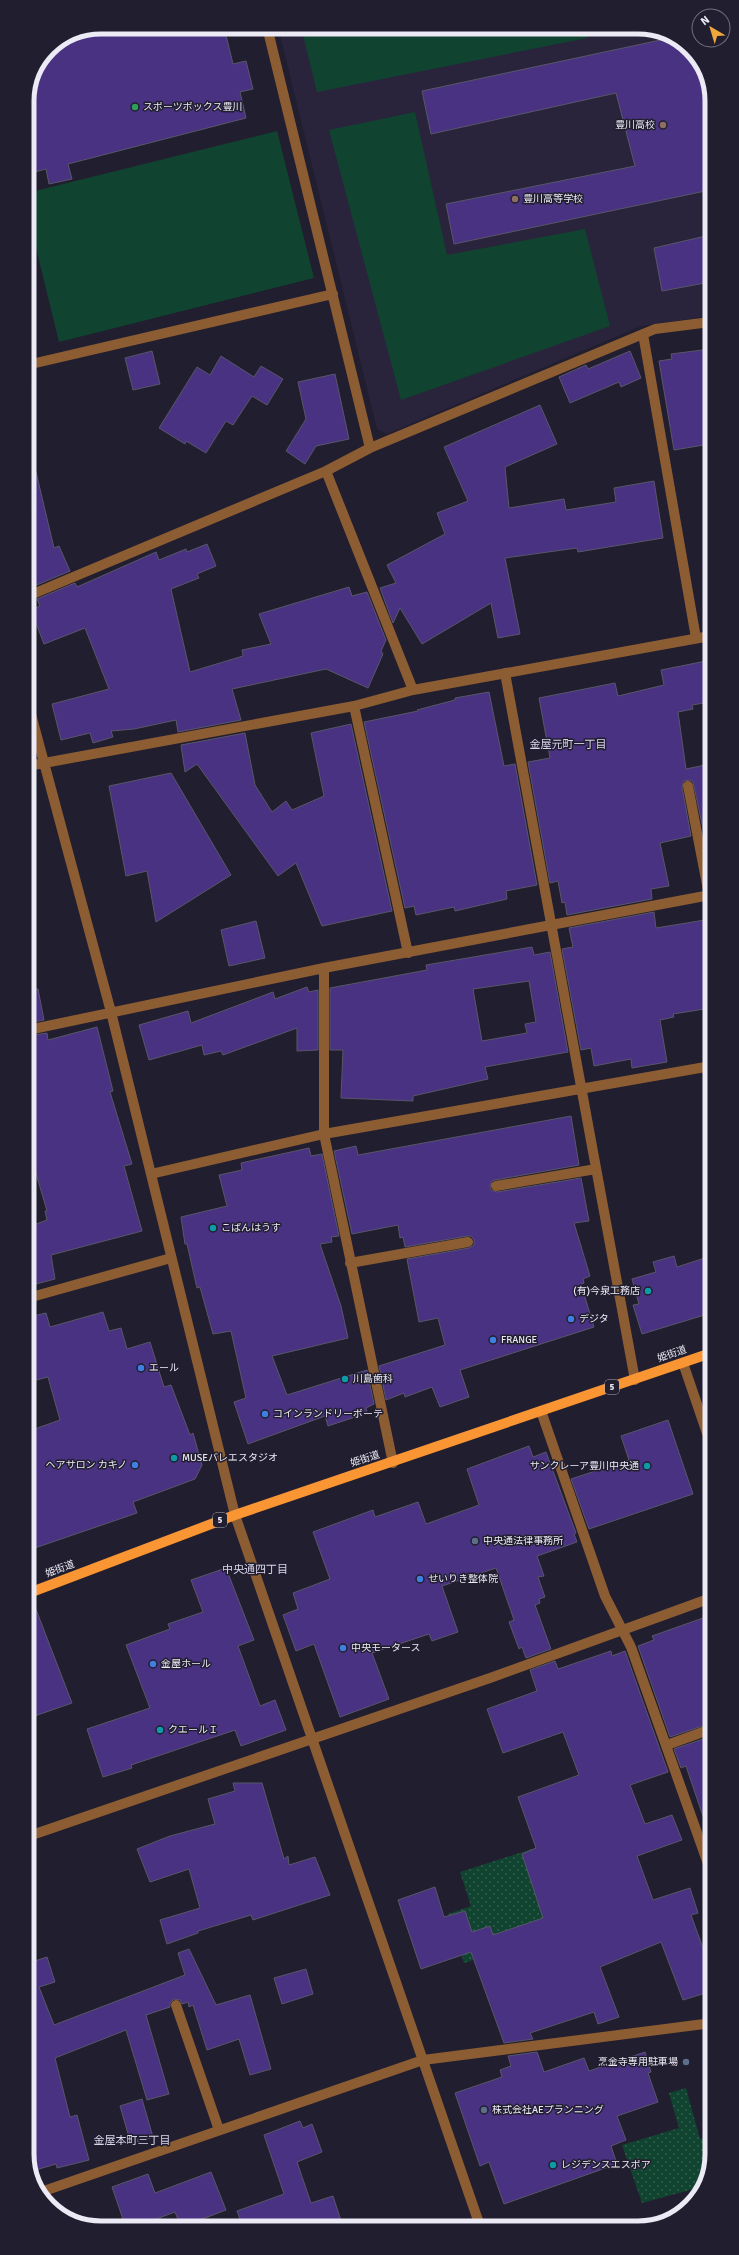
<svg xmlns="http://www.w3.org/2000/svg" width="739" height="2255" font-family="Signika,'Noto Sans JP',sans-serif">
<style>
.built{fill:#29243b}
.grass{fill:url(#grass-dots)}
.pitch{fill:#114430}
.building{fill:#493282;stroke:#595669;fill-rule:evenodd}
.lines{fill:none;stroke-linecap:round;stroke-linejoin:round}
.street{stroke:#8c5c33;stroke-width:10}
.primary{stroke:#fa9534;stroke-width:10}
.leisure-dot{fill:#2e9e5b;stroke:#211e2f;stroke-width:1.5}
.education-dot{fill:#8d6e63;stroke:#211e2f;stroke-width:1.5}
.culture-dot{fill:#0f9aa8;stroke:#211e2f;stroke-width:1.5}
.shop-dot{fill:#3f7fe0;stroke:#211e2f;stroke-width:1.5}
.service-dot{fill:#5c6f8a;stroke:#211e2f;stroke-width:1.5}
.labels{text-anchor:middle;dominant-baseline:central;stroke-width:3;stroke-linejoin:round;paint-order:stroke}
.shield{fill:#211e2f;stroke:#aeadba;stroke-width:1}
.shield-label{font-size:9px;font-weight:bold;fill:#ebeaf5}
.poi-label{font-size:10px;fill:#ebeaf5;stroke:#211e2f;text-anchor:start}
.street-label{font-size:10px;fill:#ebeaf5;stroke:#211e2f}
.neighbourhood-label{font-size:11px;fill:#d9d5ec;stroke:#211e2f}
.rim{fill:none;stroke:#ebeaf5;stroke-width:5}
</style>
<defs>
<pattern id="grass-dots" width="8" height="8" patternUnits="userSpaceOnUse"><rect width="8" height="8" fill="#114430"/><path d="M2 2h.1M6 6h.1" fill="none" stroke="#345f4f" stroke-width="1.8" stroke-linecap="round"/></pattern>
</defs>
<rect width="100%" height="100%" fill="#211e2f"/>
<path class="built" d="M 278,27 L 643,27 L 687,45 L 710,82 L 710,316 L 641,326 L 387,434 L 377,429 Z"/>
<path class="grass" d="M 532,1849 L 560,1931 L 464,1963 L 448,1914 L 471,1906 L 460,1872 Z
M 686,2088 L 700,2139 L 712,2136 L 712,2154 L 701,2187 L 642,2203 L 622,2145 L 679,2128 L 669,2093 Z"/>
<path class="pitch" d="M 301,27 L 584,27 L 587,38 L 317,92 Z
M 415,112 L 447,255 L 585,229 L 610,326 L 401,400 L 329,130 Z
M 277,131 L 314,278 L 59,342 L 27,211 L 27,193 Z"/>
<path class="building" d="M 101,27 L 224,27 L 233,64 L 246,61 L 253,89 L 240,92 L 246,118 L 68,164 L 72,179 L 49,184 L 46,169 L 31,173 L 27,158 L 27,96 L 49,49 L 73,33 Z
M 670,38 L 687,45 L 710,82 L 710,190 L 454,244 L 446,204 L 635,166 L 616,93 L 431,134 L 422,91 Z
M 710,235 L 710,282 L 662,291 L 654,248 Z
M 710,349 L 710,444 L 674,450 L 659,361 L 672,359 L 671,354 Z
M 152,351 L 160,384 L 133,390 L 125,358 Z
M 630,351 L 641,378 L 621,387 L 619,382 L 570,403 L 559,377 L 586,365 L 588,369 Z
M 221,356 L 254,377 L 261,366 L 283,379 L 267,405 L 252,396 L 233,425 L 226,421 L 206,453 L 186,441 L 185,444 L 159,428 L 197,367 L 210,375 Z
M 335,374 L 349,439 L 316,446 L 305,464 L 286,451 L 306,419 L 298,382 Z
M 540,405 L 557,444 L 505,467 L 509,508 L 564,499 L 566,510 L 616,502 L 614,488 L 654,481 L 663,538 L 578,552 L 577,548 L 505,558 L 520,634 L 498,638 L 491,603 L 422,644 L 400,608 L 393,623 L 380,588 L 396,583 L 387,565 L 445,534 L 437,513 L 468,501 L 444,447 Z
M 36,472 L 54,548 L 59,546 L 70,571 L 32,587 L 28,577 L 28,473 Z
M 207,544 L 216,566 L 197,574 L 199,578 L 171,589 L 190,672 L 243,656 L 242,650 L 271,644 L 259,614 L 349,587 L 352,596 L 367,592 L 386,640 L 381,651 L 383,654 L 368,688 L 326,669 L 232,689 L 241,720 L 178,732 L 176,720 L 134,729 L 111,731 L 113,737 L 93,743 L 90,733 L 61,740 L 52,704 L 109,689 L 85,628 L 44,644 L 31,610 L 40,606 L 37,599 L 75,583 L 77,587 L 156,552 L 159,560 L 186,549 L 187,552 Z
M 706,661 L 710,686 L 710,702 L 692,705 L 693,709 L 678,712 L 686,769 L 710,764 L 710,832 L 704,833 L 693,782 L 690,780 L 684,781 L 682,787 L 691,836 L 660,843 L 669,886 L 651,889 L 652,899 L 567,915 L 565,902 L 562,903 L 558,881 L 550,883 L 528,762 L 550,758 L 539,698 L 615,683 L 618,696 L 664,685 L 661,670 Z
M 489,692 L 504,766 L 515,764 L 537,885 L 506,891 L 507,899 L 455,911 L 454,907 L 416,915 L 414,906 L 405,908 L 364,722 L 418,711 L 417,710 L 455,700 L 455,698 Z
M 351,724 L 392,911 L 322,926 L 296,863 L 278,876 L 197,764 L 185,772 L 181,745 L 245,733 L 255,785 L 272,812 L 286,801 L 292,810 L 324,796 L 311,733 Z
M 171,773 L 231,875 L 156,922 L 147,871 L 126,876 L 109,786 Z
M 654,912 L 656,928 L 711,919 L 711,1008 L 673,1014 L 674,1017 L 660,1020 L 667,1062 L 632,1068 L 631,1059 L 594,1066 L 591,1048 L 581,1050 L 562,949 L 573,947 L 569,928 Z
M 256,921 L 265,958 L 229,966 L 221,930 Z
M 532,947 L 534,955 L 550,952 L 568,1052 L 485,1067 L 488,1079 L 413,1096 L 413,1101 L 341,1098 L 343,1050 L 330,1050 L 330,988 L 427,970 L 426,965 ZM 529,981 L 536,1022 L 525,1024 L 527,1033 L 482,1041 L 473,989 Z
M 307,987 L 309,992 L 318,990 L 318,1050 L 297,1051 L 297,1028 L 223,1055 L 221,1051 L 204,1055 L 202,1045 L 149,1060 L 139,1025 L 188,1011 L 191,1023 L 273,992 L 275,999 Z
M 38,989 L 44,1020 L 28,1023 L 28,990 Z
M 97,1027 L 113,1091 L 110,1092 L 132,1164 L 124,1166 L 142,1231 L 51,1255 L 55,1279 L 32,1285 L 28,1271 L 28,1227 L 47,1220 L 45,1211 L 47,1211 L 28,1146 L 28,1036 L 47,1033 L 48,1040 Z
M 571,1116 L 579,1165 L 495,1180 L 492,1181 L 490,1187 L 491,1190 L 497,1192 L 581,1178 L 589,1221 L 574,1223 L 590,1276 L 583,1279 L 584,1283 L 581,1284 L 594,1327 L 460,1370 L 469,1397 L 440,1407 L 432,1387 L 405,1397 L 404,1393 L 386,1400 L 379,1366 L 445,1345 L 438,1318 L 419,1322 L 407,1259 L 469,1248 L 474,1245 L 474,1240 L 471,1236 L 467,1236 L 405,1247 L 403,1237 L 400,1238 L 398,1225 L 352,1234 L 334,1151 L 356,1146 L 358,1155 Z
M 309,1148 L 311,1156 L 322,1154 L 339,1236 L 331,1237 L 332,1242 L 320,1244 L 341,1306 L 348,1338 L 272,1356 L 287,1395 L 367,1370 L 374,1404 L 366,1408 L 367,1412 L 355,1414 L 355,1417 L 328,1426 L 325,1416 L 248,1444 L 234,1402 L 246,1398 L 231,1331 L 213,1334 L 200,1287 L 197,1288 L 187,1244 L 185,1244 L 181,1217 L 227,1206 L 219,1175 L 242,1170 L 241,1163 Z
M 674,1256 L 677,1267 L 711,1256 L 711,1313 L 642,1334 L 633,1305 L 639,1304 L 632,1279 L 656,1272 L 653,1262 Z
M 103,1312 L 109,1331 L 121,1328 L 127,1349 L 150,1342 L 164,1387 L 171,1385 L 190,1435 L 193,1433 L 202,1465 L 195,1479 L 133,1502 L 137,1513 L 29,1550 L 29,1431 L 60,1420 L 48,1377 L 29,1382 L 29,1317 L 46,1313 L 50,1327 Z
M 668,1420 L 693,1494 L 589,1529 L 571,1479 L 629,1460 L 621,1436 Z
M 529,1446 L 533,1457 L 546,1452 L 576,1533 L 574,1534 L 577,1542 L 537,1556 L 544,1576 L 538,1577 L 545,1597 L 539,1599 L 540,1603 L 535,1605 L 551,1649 L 526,1658 L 522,1647 L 519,1649 L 509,1622 L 514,1620 L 496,1568 L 442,1586 L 458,1632 L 432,1641 L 429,1634 L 372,1653 L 389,1699 L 340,1717 L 314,1644 L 296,1651 L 283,1615 L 298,1609 L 293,1593 L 330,1579 L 313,1532 L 373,1510 L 375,1517 L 418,1502 L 426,1524 L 479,1505 L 467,1469 Z
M 226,1568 L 254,1640 L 238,1646 L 260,1706 L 275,1700 L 286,1730 L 241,1746 L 235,1730 L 131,1765 L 132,1768 L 103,1777 L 87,1729 L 150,1708 L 126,1645 L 170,1629 L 168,1624 L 203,1612 L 191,1580 Z
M 29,1599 L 32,1599 L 72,1703 L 29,1718 Z
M 703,1618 L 711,1642 L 711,1723 L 670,1737 L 638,1646 L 654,1640 L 652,1636 Z
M 611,1651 L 612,1656 L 625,1651 L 668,1772 L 630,1785 L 645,1824 L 672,1815 L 682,1840 L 637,1856 L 653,1900 L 690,1888 L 698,1913 L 691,1915 L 712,1973 L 712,1991 L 683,2000 L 661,1942 L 600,1967 L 619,2017 L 598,2024 L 594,2012 L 530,2033 L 533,2039 L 504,2043 L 471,1952 L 421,1969 L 398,1900 L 435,1887 L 444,1917 L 465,1911 L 472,1932 L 490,1926 L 493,1935 L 543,1918 L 522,1854 L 536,1848 L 518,1797 L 579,1775 L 563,1732 L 503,1753 L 487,1709 L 537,1691 L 530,1670 L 555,1661 L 558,1669 Z
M 712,1736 L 712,1830 L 708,1831 L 686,1766 L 681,1768 L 674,1749 Z
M 233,1783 L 262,1783 L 284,1859 L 288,1856 L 289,1865 L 315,1857 L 330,1895 L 253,1920 L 251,1915 L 198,1931 L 198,1933 L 167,1944 L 160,1920 L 200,1908 L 189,1869 L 150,1882 L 137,1849 L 170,1836 L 215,1824 L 208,1799 L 235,1791 Z
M 189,1949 L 216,2005 L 250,1995 L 271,2069 L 250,2075 L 239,2039 L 207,2050 L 193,2005 L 189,2007 L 188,2002 L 182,2004 L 180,2000 L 174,1999 L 170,2003 L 170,2007 L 146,2015 L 169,2094 L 147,2100 L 126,2030 L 55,2058 L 70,2117 L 77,2115 L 89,2160 L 57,2168 L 56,2164 L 29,2172 L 29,1963 L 47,1957 L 55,1982 L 39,1987 L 54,2025 L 185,1975 L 178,1953 Z
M 306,1969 L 313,1994 L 282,2004 L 274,1978 Z
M 537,2052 L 544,2072 L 584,2058 L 589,2071 L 645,2052 L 651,2072 L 648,2073 L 658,2102 L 617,2116 L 626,2140 L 611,2146 L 617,2164 L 504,2204 L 489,2162 L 480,2166 L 455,2093 L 502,2077 L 500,2070 L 511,2066 L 508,2056 Z
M 142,2099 L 153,2137 L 131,2144 L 120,2106 Z
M 300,2121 L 303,2128 L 312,2124 L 322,2152 L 297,2162 L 311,2203 L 333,2196 L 343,2227 L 243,2227 L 237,2211 L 284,2194 L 264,2135 Z
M 211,2172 L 226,2210 L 181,2227 L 175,2212 L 132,2228 L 126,2228 L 112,2187 L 148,2174 L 155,2193 Z"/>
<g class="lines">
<path class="street" d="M 267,27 L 370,448
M 643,334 L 696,638
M 27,365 L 333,294
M 326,471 L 413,690
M 28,596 L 326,471 L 370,448 L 655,329 L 710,322
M 505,673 L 635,1380
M 28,703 L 111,1012 L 235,1515 L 480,2226
M 354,706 L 408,953
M 28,766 L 354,706 L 413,690 L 710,636
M 688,786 L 709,895
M 324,968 L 324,1134 L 393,1463
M 28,1030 L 324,968 L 710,895
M 151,1174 L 324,1134 L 711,1066
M 496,1186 L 596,1169
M 350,1263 L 468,1242
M 28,1298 L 171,1258
M 683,1363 L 711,1445
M 541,1411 L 605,1596 L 631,1647 L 712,1875
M 667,1745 L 711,1729
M 29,1836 L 490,1678 L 711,1598
M 176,2005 L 219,2130
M 41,2192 L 423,2060 L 712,2023"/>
<path class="primary" d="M 29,1593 L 235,1515 L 711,1353"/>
</g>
<circle class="leisure-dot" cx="135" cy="107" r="4"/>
<g class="education-dot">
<circle cx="663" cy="125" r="4"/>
<circle cx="515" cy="199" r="4"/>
</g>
<g class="culture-dot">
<circle cx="213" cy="1228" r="4"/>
<circle cx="648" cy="1291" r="4"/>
<circle cx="345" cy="1379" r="4"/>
<circle cx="174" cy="1458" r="4"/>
<circle cx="647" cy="1466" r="4"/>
<circle cx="160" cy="1730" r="4"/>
<circle cx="553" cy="2165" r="4"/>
</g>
<g class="shop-dot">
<circle cx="571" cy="1319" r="4"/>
<circle cx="493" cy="1340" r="4"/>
<circle cx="141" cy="1368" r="4"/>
<circle cx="265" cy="1414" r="4"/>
<circle cx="135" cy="1465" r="4"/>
<circle cx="420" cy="1579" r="4"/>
<circle cx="343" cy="1648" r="4"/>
<circle cx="153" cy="1664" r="4"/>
</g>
<g class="service-dot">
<circle cx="475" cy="1541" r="4"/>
<circle cx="686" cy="2062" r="4"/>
<circle cx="484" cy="2110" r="4"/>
</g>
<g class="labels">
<g class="shield">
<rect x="605" y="1380" width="14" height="14" rx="3"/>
<rect x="213" y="1513" width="14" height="14" rx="3"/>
</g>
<g class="shield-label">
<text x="612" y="1387">5</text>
<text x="220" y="1520">5</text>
</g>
<g class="poi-label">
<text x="143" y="107">スポーツボックス豊川</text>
<text x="655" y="125" text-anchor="end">豊川高校</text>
<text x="523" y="199">豊川高等学校</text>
<text x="221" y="1228">こぱんはうす</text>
<text x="640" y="1291" text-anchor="end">(有)今泉工務店</text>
<text x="579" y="1319">デジタ</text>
<text x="501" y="1340">FRANGE</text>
<text x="149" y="1368">エール</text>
<text x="353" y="1379">川島歯科</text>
<text x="273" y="1414">コインランドリーボーテ</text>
<text x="182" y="1458">MUSEバレエスタジオ</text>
<text x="127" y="1465" text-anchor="end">ヘアサロン カキノ</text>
<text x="639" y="1466" text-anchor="end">サンクレーア豊川中央通</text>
<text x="483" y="1541">中央通法律事務所</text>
<text x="428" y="1579">せいりき整体院</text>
<text x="351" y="1648">中央モータース</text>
<text x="161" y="1664">金屋ホール</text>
<text x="168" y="1730">クエールＩ</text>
<text x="678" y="2062" text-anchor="end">烹金寺専用駐車場</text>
<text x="492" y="2110">株式会社AEプランニング</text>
<text x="561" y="2165">レジデンスエスポア</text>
</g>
<g class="street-label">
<text transform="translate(672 1354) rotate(-19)">姫街道</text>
<text transform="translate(365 1459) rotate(-18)">姫街道</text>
<text transform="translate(60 1569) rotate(-20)">姫街道</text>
</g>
<g class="neighbourhood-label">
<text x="568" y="744">金屋元町一丁目</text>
<text x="255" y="1569">中央通四丁目</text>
<text x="132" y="2140">金屋本町三丁目</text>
</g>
</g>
<path d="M0 0H739V2255H0ZM101 34H638A67 67 0 0 1 705 101V2154A67 67 0 0 1 638 2221H101A67 67 0 0 1 34 2154V101A67 67 0 0 1 101 34Z" fill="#211e2f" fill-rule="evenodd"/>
<path class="rim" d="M101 34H638A67 67 0 0 1 705 101V2154A67 67 0 0 1 638 2221H101A67 67 0 0 1 34 2154V101A67 67 0 0 1 101 34Z"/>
<g transform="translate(711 28) rotate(322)"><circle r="19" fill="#211e2f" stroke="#72707e"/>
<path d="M0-3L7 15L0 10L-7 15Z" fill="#efa73d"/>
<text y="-6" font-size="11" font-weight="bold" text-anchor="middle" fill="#ebeaf5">N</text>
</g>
</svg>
